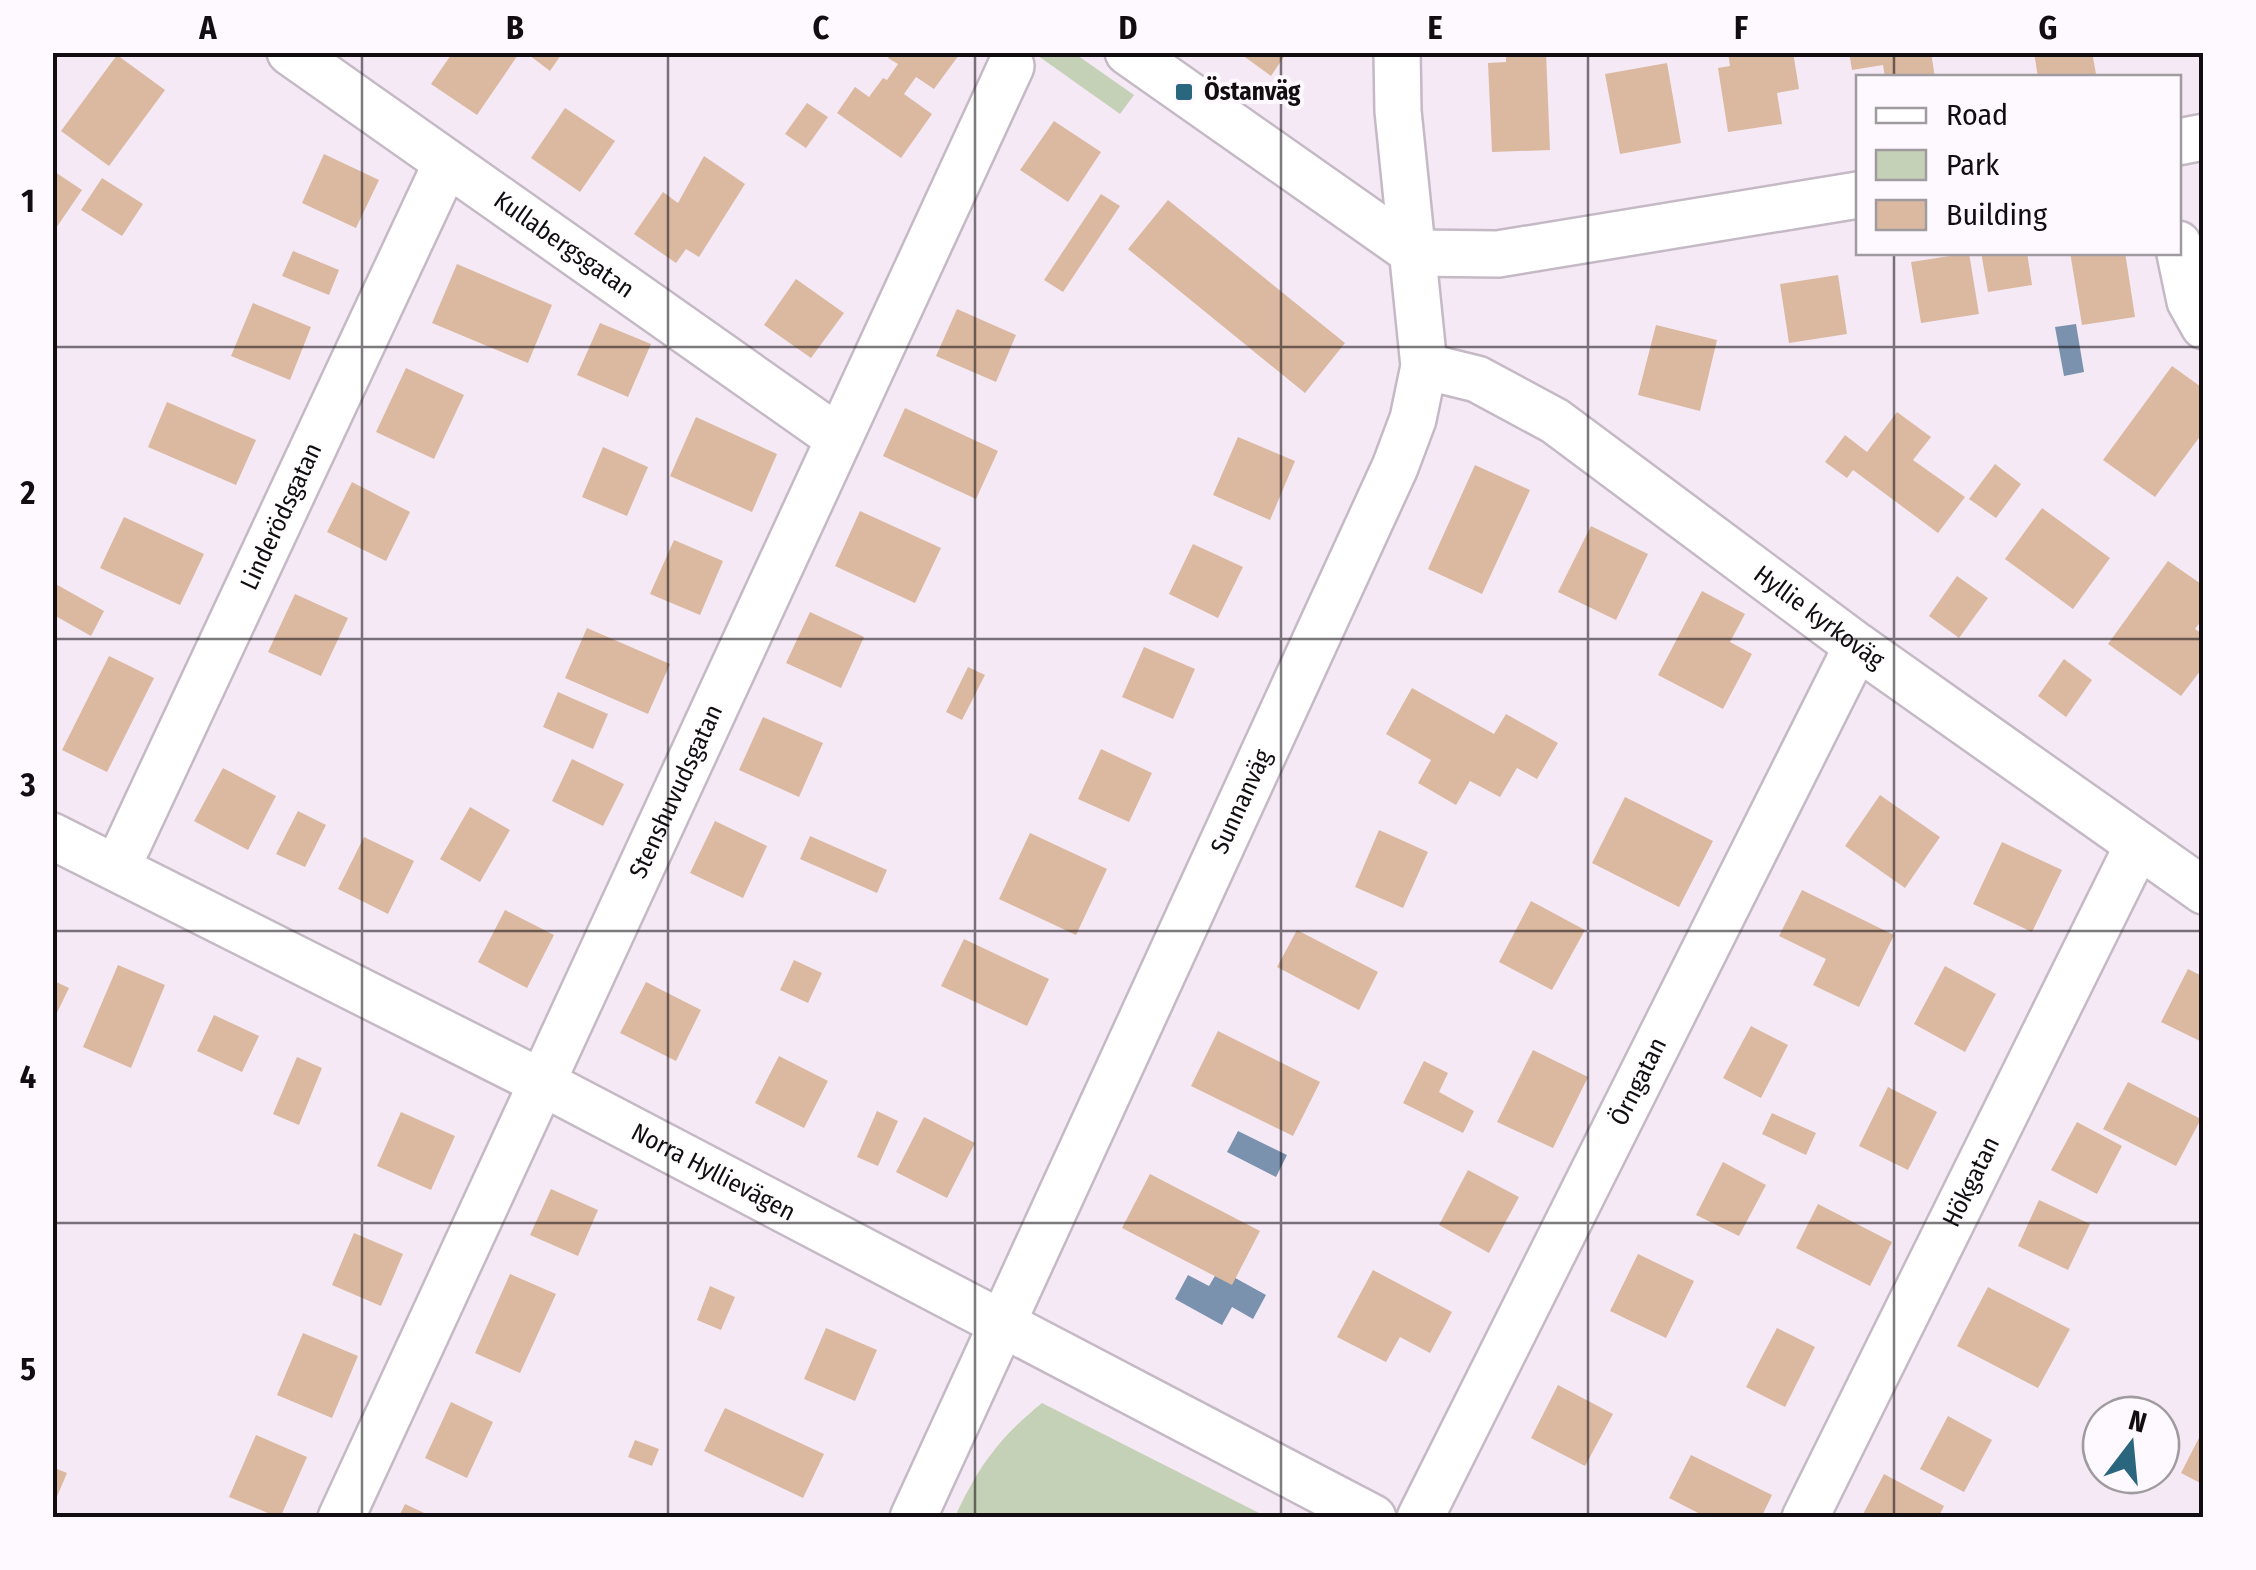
<svg xmlns="http://www.w3.org/2000/svg" width="2256" height="1570" font-family="'Fira Sans Condensed',sans-serif">
<style>
.green{fill:#c5d1b7}
.water{fill:#7a92ae}
.building{fill:#dbb9a1}
.lines{fill:none;stroke-linecap:round;stroke-linejoin:round}
.minor-casing{stroke:#c4b9c5;stroke-width:50}
.minor{stroke:#fff;stroke-width:45}
.grid{fill:none;stroke:#110d11;stroke-width:2.5;stroke-opacity:0.55}
.poi-dot{fill:#2a667e;stroke:#fef9fe;stroke-width:4}
.labels{text-anchor:middle;dominant-baseline:central;stroke-width:8;stroke-linejoin:round;paint-order:stroke}
.poi-label{font-size:25px;font-weight:bold;fill:#110d11;stroke:#fef9fe;text-anchor:start}
.street-label{font-size:25px;fill:#110d11;stroke:#fef9fe}
.neatline{fill:none;stroke:#110d11;stroke-width:4}
.grid-label{font-size:32px;text-anchor:middle;font-weight:bold;fill:#110d11}
</style>
<rect width="100%" height="100%" fill="#f5e9f5"/>
<path class="green" d="M 1034,53 L 1074,53 L 1134,95 L 1120,114 Z
M 1042,1403 L 1267,1517 L 955,1517 C 978,1467 999,1438 1042,1403 Z"/>
<path class="water" d="M 2076,324 L 2084,372 L 2064,376 L 2055,327 Z
M 1238,1131 L 1287,1155 L 1276,1177 L 1227,1152 Z
M 1219,1269 L 1266,1295 L 1253,1319 L 1232,1307 L 1222,1325 L 1175,1299 L 1188,1275 L 1209,1286 Z"/>
<path class="building" d="M 453,52 L 520,52 L 477,115 L 431,84 Z
M 525,52 L 563,52 L 550,71 Z
M 892,52 L 959,55 L 934,89 L 916,77 L 904,94 L 932,114 L 901,158 L 837,113 L 855,87 L 869,97 L 883,78 L 887,80 L 898,64 L 888,58 Z
M 1238,52 L 1287,52 L 1271,76 Z
M 1506,52 L 1546,52 L 1550,150 L 1492,152 L 1488,63 L 1506,62 Z
M 1728,52 L 1793,52 L 1799,89 L 1777,93 L 1782,124 L 1728,132 L 1718,68 L 1730,66 Z
M 1849,52 L 1931,52 L 1935,78 L 1885,78 L 1883,65 L 1852,70 Z
M 2034,52 L 2092,52 L 2096,74 L 2038,78 Z
M 117,55 L 165,90 L 109,166 L 61,131 Z
M 1667,63 L 1681,143 L 1620,154 L 1605,74 Z
M 807,103 L 828,117 L 806,148 L 785,134 Z
M 565,108 L 615,141 L 580,192 L 531,158 Z
M 1054,121 L 1101,152 L 1068,202 L 1020,170 Z
M 324,154 L 379,180 L 356,228 L 302,203 Z
M 704,156 L 745,184 L 699,257 L 686,249 L 676,263 L 634,234 L 663,192 L 678,203 Z
M 52,170 L 82,190 L 52,234 Z
M 102,178 L 143,204 L 122,236 L 81,210 Z
M 1101,194 L 1120,206 L 1063,292 L 1044,280 Z
M 1168,200 L 1345,343 L 1305,393 L 1128,249 Z
M 293,251 L 339,270 L 329,295 L 282,276 Z
M 1981,252 L 2027,252 L 2032,285 L 1988,292 Z
M 2070,252 L 2125,252 L 2135,317 L 2082,325 Z
M 1969,253 L 1979,314 L 1921,323 L 1911,262 Z
M 457,264 L 552,305 L 528,363 L 432,323 Z
M 1838,275 L 1847,334 L 1789,343 L 1780,284 Z
M 796,279 L 844,313 L 811,358 L 764,325 Z
M 253,303 L 311,327 L 290,380 L 231,356 Z
M 957,309 L 1016,335 L 996,382 L 936,356 Z
M 600,323 L 651,344 L 628,397 L 577,375 Z
M 1656,325 L 1717,340 L 1700,411 L 1638,395 Z
M 2172,366 L 2204,389 L 2204,431 L 2155,497 L 2103,460 Z
M 406,368 L 464,395 L 434,459 L 376,432 Z
M 167,402 L 256,440 L 236,485 L 148,447 Z
M 905,408 L 998,451 L 976,499 L 883,456 Z
M 1897,412 L 1931,437 L 1913,460 L 1965,497 L 1938,533 L 1853,470 L 1847,478 L 1825,462 L 1845,435 L 1867,452 Z
M 696,417 L 777,454 L 752,512 L 670,476 Z
M 1238,437 L 1295,461 L 1270,520 L 1213,495 Z
M 603,447 L 648,467 L 627,516 L 582,497 Z
M 1995,464 L 2021,484 L 1996,518 L 1969,499 Z
M 1475,465 L 1530,490 L 1482,594 L 1428,569 Z
M 352,482 L 410,512 L 386,561 L 327,532 Z
M 2042,508 L 2110,558 L 2073,609 L 2005,559 Z
M 860,511 L 941,548 L 915,603 L 835,566 Z
M 124,517 L 204,554 L 180,605 L 100,568 Z
M 1591,526 L 1648,554 L 1616,620 L 1558,592 Z
M 674,540 L 723,561 L 700,615 L 650,594 Z
M 1193,544 L 1243,567 L 1218,618 L 1169,594 Z
M 2168,561 L 2204,586 L 2204,617 L 2195,629 L 2204,635 L 2204,666 L 2181,696 L 2108,644 Z
M 1957,576 L 1988,598 L 1959,638 L 1929,616 Z
M 52,582 L 104,611 L 91,636 L 52,614 Z
M 1702,591 L 1745,614 L 1730,642 L 1752,654 L 1723,709 L 1658,675 Z
M 295,594 L 348,618 L 321,676 L 268,652 Z
M 810,612 L 864,637 L 841,688 L 786,663 Z
M 587,628 L 670,664 L 648,714 L 565,678 Z
M 1144,647 L 1195,669 L 1173,719 L 1122,697 Z
M 109,656 L 154,678 L 107,772 L 62,750 Z
M 2064,659 L 2092,680 L 2066,717 L 2038,696 Z
M 968,667 L 985,675 L 962,720 L 946,712 Z
M 1412,688 L 1494,734 L 1506,714 L 1558,743 L 1537,779 L 1517,768 L 1500,797 L 1470,781 L 1456,805 L 1418,783 L 1431,760 L 1386,734 Z
M 558,692 L 608,714 L 593,749 L 543,727 Z
M 763,717 L 823,743 L 799,797 L 739,770 Z
M 1101,749 L 1152,773 L 1129,822 L 1078,799 Z
M 572,759 L 624,784 L 603,826 L 552,801 Z
M 223,768 L 276,796 L 248,850 L 194,821 Z
M 1880,795 L 1940,837 L 1905,888 L 1845,846 Z
M 1625,797 L 1713,841 L 1679,907 L 1592,863 Z
M 470,807 L 510,830 L 480,882 L 440,859 Z
M 298,811 L 326,825 L 305,867 L 276,854 Z
M 715,821 L 767,846 L 743,898 L 690,873 Z
M 1379,830 L 1428,852 L 1403,908 L 1355,887 Z
M 1030,833 L 1107,869 L 1076,935 L 999,899 Z
M 810,836 L 887,870 L 877,893 L 800,859 Z
M 364,837 L 414,861 L 388,914 L 338,889 Z
M 2002,842 L 2062,870 L 2032,932 L 1973,904 Z
M 1802,890 L 1894,935 L 1859,1007 L 1813,985 L 1826,959 L 1779,936 Z
M 1531,901 L 1585,930 L 1552,990 L 1499,962 Z
M 505,910 L 554,935 L 527,988 L 478,962 Z
M 1297,930 L 1378,972 L 1359,1010 L 1277,967 Z
M 964,939 L 1049,979 L 1027,1026 L 941,986 Z
M 794,960 L 822,973 L 808,1003 L 780,990 Z
M 118,965 L 165,985 L 131,1068 L 83,1047 Z
M 1945,966 L 1996,994 L 1965,1052 L 1914,1024 Z
M 2188,969 L 2204,977 L 2204,1043 L 2161,1022 Z
M 52,980 L 69,988 L 52,1023 Z
M 646,982 L 701,1010 L 676,1061 L 620,1033 Z
M 214,1015 L 259,1036 L 242,1072 L 197,1051 Z
M 1751,1026 L 1788,1045 L 1761,1098 L 1723,1078 Z
M 1218,1031 L 1320,1082 L 1293,1136 L 1191,1086 Z
M 1533,1050 L 1588,1077 L 1553,1148 L 1497,1122 Z
M 779,1056 L 828,1081 L 804,1128 L 755,1103 Z
M 297,1057 L 322,1068 L 299,1125 L 273,1114 Z
M 1424,1061 L 1448,1073 L 1439,1092 L 1474,1111 L 1463,1133 L 1403,1103 Z
M 2128,1082 L 2201,1119 L 2176,1166 L 2103,1129 Z
M 1888,1087 L 1937,1112 L 1908,1170 L 1859,1146 Z
M 877,1111 L 898,1121 L 878,1166 L 857,1157 Z
M 401,1112 L 455,1136 L 431,1190 L 377,1166 Z
M 1772,1113 L 1816,1133 L 1806,1155 L 1762,1134 Z
M 924,1117 L 975,1143 L 947,1198 L 896,1172 Z
M 2077,1122 L 2122,1146 L 2097,1194 L 2051,1170 Z
M 1723,1162 L 1766,1185 L 1739,1236 L 1696,1215 Z
M 1468,1170 L 1519,1197 L 1489,1253 L 1439,1225 Z
M 1150,1174 L 1260,1231 L 1232,1285 L 1122,1228 Z
M 551,1189 L 598,1210 L 578,1256 L 530,1235 Z
M 2039,1200 L 2090,1224 L 2068,1270 L 2018,1246 Z
M 1818,1204 L 1892,1242 L 1870,1286 L 1796,1248 Z
M 354,1233 L 403,1254 L 381,1306 L 332,1285 Z
M 1638,1254 L 1694,1281 L 1666,1338 L 1610,1311 Z
M 1373,1270 L 1452,1312 L 1430,1353 L 1400,1337 L 1386,1362 L 1337,1337 Z
M 510,1274 L 556,1294 L 520,1373 L 475,1353 Z
M 710,1286 L 735,1297 L 721,1330 L 697,1320 Z
M 1988,1287 L 2070,1329 L 2038,1388 L 1957,1346 Z
M 826,1328 L 877,1350 L 855,1401 L 804,1379 Z
M 1777,1328 L 1815,1347 L 1785,1407 L 1746,1387 Z
M 303,1333 L 358,1356 L 332,1418 L 277,1395 Z
M 1558,1385 L 1613,1414 L 1585,1466 L 1531,1438 Z
M 451,1402 L 493,1422 L 467,1478 L 425,1458 Z
M 725,1408 L 824,1454 L 803,1498 L 704,1451 Z
M 1948,1416 L 1992,1440 L 1964,1492 L 1920,1469 Z
M 2204,1428 L 2204,1485 L 2181,1473 Z
M 256,1435 L 307,1457 L 280,1518 L 229,1497 Z
M 635,1440 L 659,1449 L 652,1466 L 628,1457 Z
M 1691,1455 L 1772,1495 L 1761,1518 L 1708,1518 L 1669,1498 Z
M 52,1467 L 67,1473 L 53,1506 L 52,1506 Z
M 1884,1474 L 1944,1506 L 1938,1518 L 1861,1518 Z
M 405,1504 L 435,1518 L 398,1518 Z"/>
<g class="lines">
<defs>
<g id="minor">
<path id="s1" d="M 290,52 L 838,438"/>
<path d="M 1128,52 L 1414,253"/>
<path d="M 2178,142 L 2204,137"/>
<path d="M 2178,244 L 2190,301 L 2204,326"/>
<path d="M 1414,253 L 1498,254 L 1858,195"/>
<path id="s2" d="M 1424,366 L 1477,379 L 1555,421 L 1857,646 L 2204,891"/>
<path id="s3" d="M 52,836 L 539,1081 L 1373,1518"/>
<path id="s4" d="M 117,868 L 446,164"/>
<path id="s5" d="M 341,1518 L 1011,66"/>
<path id="s6" d="M 913,1518 L 1395,467 L 1413,419 L 1424,366 L 1398,111 L 1397,52"/>
<path id="s7" d="M 1420,1518 L 1857,646"/>
<path id="s8" d="M 1805,1518 L 2138,845"/>
</g>
</defs>
<use href="#minor" class="minor-casing"/>
<use href="#minor" class="minor"/>
</g>
<path class="grid" d="M 362,52 L 362,1518M 668,52 L 668,1518M 975,52 L 975,1518M 1281,52 L 1281,1518M 1588,52 L 1588,1518M 1894,52 L 1894,78M 1894,252 L 1894,1518M 52,347 L 2204,347M 52,639 L 2204,639M 52,931 L 2204,931M 52,1223 L 2204,1223"/>
<rect class="poi-dot" x="1174" y="82" width="20" height="20" rx="5"/>
<g class="labels">
<g class="poi-label">
<text x="1204" y="92">Östanväg</text>
</g>
<g class="street-label">
<text stroke="none"><textPath href="#s1" startOffset="335">Kullabergsgatan</textPath></text>
<text stroke="none"><textPath href="#s4" startOffset="388">Linderödsgatan</textPath></text>
<text stroke="none"><textPath href="#s2" startOffset="472">Hyllie kyrkoväg</textPath></text>
<text stroke="none"><textPath href="#s5" startOffset="800">Stenshuvudsgatan</textPath></text>
<text stroke="none"><textPath href="#s6" startOffset="788">Sunnanväg</textPath></text>
<text stroke="none"><textPath href="#s7" startOffset="488">Örngatan</textPath></text>
<text stroke="none"><textPath href="#s3" startOffset="742">Norra Hyllievägen</textPath></text>
<text stroke="none"><textPath href="#s8" startOffset="375">Hökgatan</textPath></text>
</g>
</g>
<rect width="2256" height="1570" fill="none" stroke="#fef9fe" stroke-width="110"/>
<rect x="1856" y="75" width="325" height="180" fill="#fef9fe" stroke="#9f9b9f" stroke-width="2.5"/>
<rect x="1876" y="108" width="50" height="15" fill="#ffffff" stroke="#9f9b9f" stroke-width="2.5"/>
<text x="1946" y="125" font-size="30" fill="#110d11">Road</text>
<rect x="1876" y="150" width="50" height="30" fill="#c5d1b7" stroke="#9f9b9f" stroke-width="2.5"/>
<text x="1946" y="175" font-size="30" fill="#110d11">Park</text>
<rect x="1876" y="200" width="50" height="30" fill="#dbb9a1" stroke="#9f9b9f" stroke-width="2.5"/>
<text x="1946" y="225" font-size="30" fill="#110d11">Building</text>
<g transform="translate(2131 1445) rotate(16)"><circle r="48" fill="#fef9fe" stroke="#9f9b9f" stroke-width="2.5"/>
<path d="M0-8L18 38L0 25L-18 38Z" fill="#2a667e"/>
<text y="-15" font-size="28" font-weight="bold" text-anchor="middle" fill="#110d11">N</text>
</g>
<rect x="55" y="55" width="2146" height="1460" class="neatline"/>
<g class="grid-label">
<text x="208" y="39">A</text>
<text x="515" y="39">B</text>
<text x="821" y="39">C</text>
<text x="1128" y="39">D</text>
<text x="1435" y="39">E</text>
<text x="1741" y="39">F</text>
<text x="2048" y="39">G</text>
<text x="28" y="212">1</text>
<text x="28" y="504">2</text>
<text x="28" y="796">3</text>
<text x="28" y="1088">4</text>
<text x="28" y="1380">5</text>
</g>
</svg>
